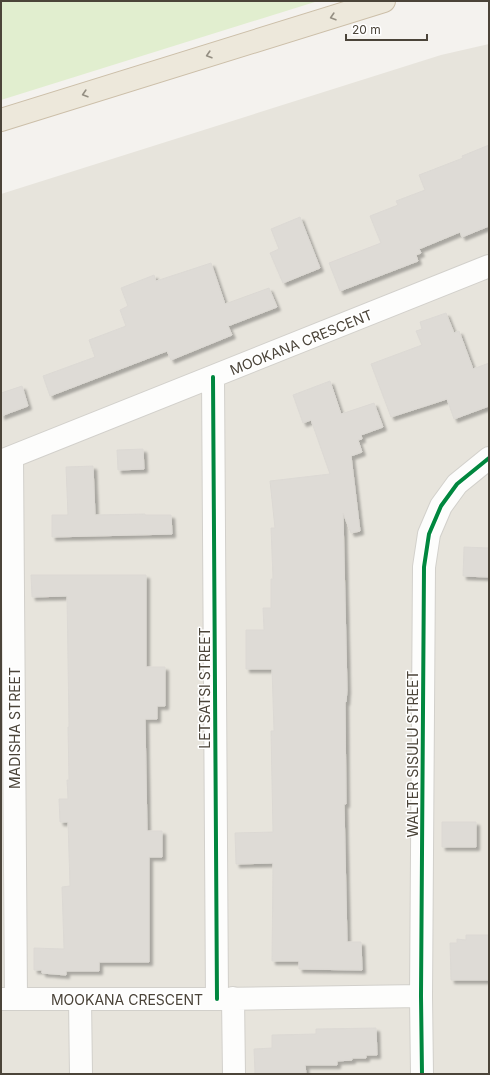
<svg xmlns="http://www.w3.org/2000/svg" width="490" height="1075" font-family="Inter,sans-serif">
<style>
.residential{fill:#e7e4dc}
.green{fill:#e1eecf}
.building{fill:#dedbd6;stroke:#dcd9d4;filter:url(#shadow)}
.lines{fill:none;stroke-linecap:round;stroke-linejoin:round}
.minor-casing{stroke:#d2d0cb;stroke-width:24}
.motorway-casing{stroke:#ccbfa9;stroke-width:24}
.minor{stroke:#fdfdfc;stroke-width:22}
.motorway{stroke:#ede8db;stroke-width:22}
.cycleway-casing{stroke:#fff;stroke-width:6}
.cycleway{stroke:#00873e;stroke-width:4}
.oneway{stroke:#948e82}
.labels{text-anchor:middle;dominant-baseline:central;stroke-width:3;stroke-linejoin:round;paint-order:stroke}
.street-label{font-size:14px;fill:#4b4439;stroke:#fff}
</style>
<defs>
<filter id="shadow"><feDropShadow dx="3.5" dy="3.5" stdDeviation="1" flood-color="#0004"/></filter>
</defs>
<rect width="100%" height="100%" fill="#f4f2ee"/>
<path class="residential" d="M 489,44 L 489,1074 L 1,1074 L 1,194 L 441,55 Z"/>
<path class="green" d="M 1,1 L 318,1 L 1,100 Z"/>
<path class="building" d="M 489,145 L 489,226 L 462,237 L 460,232 L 419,249 L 421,253 L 416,255 L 418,261 L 340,291 L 329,263 L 381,243 L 370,216 L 398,205 L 396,201 L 425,190 L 419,175 L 463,158 L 462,156 Z
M 300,217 L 320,268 L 283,283 L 270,253 L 279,249 L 271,229 Z
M 211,263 L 225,304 L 269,288 L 277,307 L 228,326 L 232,335 L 171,360 L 167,351 L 50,396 L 43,376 L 95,357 L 89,340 L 126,326 L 120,310 L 128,306 L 121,288 L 154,275 L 156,281 Z
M 446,313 L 454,333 L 459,331 L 473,369 L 489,363 L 489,406 L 454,419 L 447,399 L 391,417 L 371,364 L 422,345 L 416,331 L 422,329 L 420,322 Z
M 330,381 L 341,414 L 374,403 L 383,427 L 361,435 L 362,439 L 358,440 L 362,452 L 351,456 L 360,531 L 351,533 L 343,513 L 347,690 L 346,702 L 345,702 L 346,804 L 344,804 L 347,942 L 361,942 L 362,970 L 299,969 L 299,961 L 272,961 L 273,863 L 236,864 L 235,833 L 273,832 L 271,731 L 274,731 L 272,669 L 246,669 L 246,630 L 264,630 L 263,608 L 271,608 L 271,579 L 273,579 L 271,528 L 275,528 L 270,481 L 330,474 L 311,420 L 303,423 L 293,395 Z
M 22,386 L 28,406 L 1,416 L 1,393 Z
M 143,449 L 144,469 L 118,470 L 117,450 Z
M 93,466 L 95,515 L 145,514 L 145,515 L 171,515 L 172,534 L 52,537 L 52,515 L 68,515 L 66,467 Z
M 464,547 L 489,548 L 489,577 L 463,576 Z
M 31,575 L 146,575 L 146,667 L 165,667 L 165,706 L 157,706 L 157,719 L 145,719 L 147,831 L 162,831 L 162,857 L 149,857 L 149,962 L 99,962 L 99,971 L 66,971 L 66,975 L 42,973 L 42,970 L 34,970 L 34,948 L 64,949 L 62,887 L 70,886 L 68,822 L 60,822 L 59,799 L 68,799 L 67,780 L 69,780 L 68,727 L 69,727 L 67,596 L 32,597 Z
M 442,822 L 476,822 L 476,847 L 442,847 Z
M 466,935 L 489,935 L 489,980 L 451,980 L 450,943 L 457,943 L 457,939 L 466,940 Z
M 376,1028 L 377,1055 L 366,1055 L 366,1058 L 352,1058 L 352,1060 L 337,1061 L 337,1065 L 305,1065 L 306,1074 L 255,1074 L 254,1049 L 272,1048 L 272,1035 L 316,1034 L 316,1029 Z"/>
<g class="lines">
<defs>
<path id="minor" d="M 213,377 L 217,999
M 12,458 L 16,999
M 1,461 L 489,266
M 233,998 L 234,1074
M 1,999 L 217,999 L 421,996
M 80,999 L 81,1074
M 422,1074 L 421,996 L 424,567 L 429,534 L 441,506 L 457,484 L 489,458"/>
<path id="motorway" d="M 1,120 L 384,1"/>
</defs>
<use href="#minor" class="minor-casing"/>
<use href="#motorway" class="motorway-casing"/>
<use href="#minor" class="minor"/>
<use href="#motorway" class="motorway"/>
<defs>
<path id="cycleway" d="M 213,377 L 217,999
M 422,1074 L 421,996 L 424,567 L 429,534 L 441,506 L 457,484 L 489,458"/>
</defs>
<use href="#cycleway" class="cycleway-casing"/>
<use href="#cycleway" class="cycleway"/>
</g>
<defs><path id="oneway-chevron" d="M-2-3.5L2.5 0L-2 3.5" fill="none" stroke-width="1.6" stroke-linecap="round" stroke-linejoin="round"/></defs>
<g class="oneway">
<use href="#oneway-chevron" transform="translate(333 17) rotate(163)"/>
<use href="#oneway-chevron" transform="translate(209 55) rotate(163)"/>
<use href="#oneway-chevron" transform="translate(85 94) rotate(163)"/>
</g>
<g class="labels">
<g class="street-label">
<text transform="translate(301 342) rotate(-22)">MOOKANA CRESCENT</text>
<text transform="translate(204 688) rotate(-90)">LETSATSI STREET</text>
<text transform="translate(14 728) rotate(-90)">MADISHA STREET</text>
<text transform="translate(412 754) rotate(-90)">WALTER SISULU STREET</text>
<text x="127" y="999">MOOKANA CRESCENT</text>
</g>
</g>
<rect width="490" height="1075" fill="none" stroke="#4b4439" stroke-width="4"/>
<path d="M346 34v6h81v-6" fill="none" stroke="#4b4439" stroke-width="2"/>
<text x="352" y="34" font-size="12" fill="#4b4439" stroke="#ffffff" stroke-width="3" paint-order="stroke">20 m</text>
</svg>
